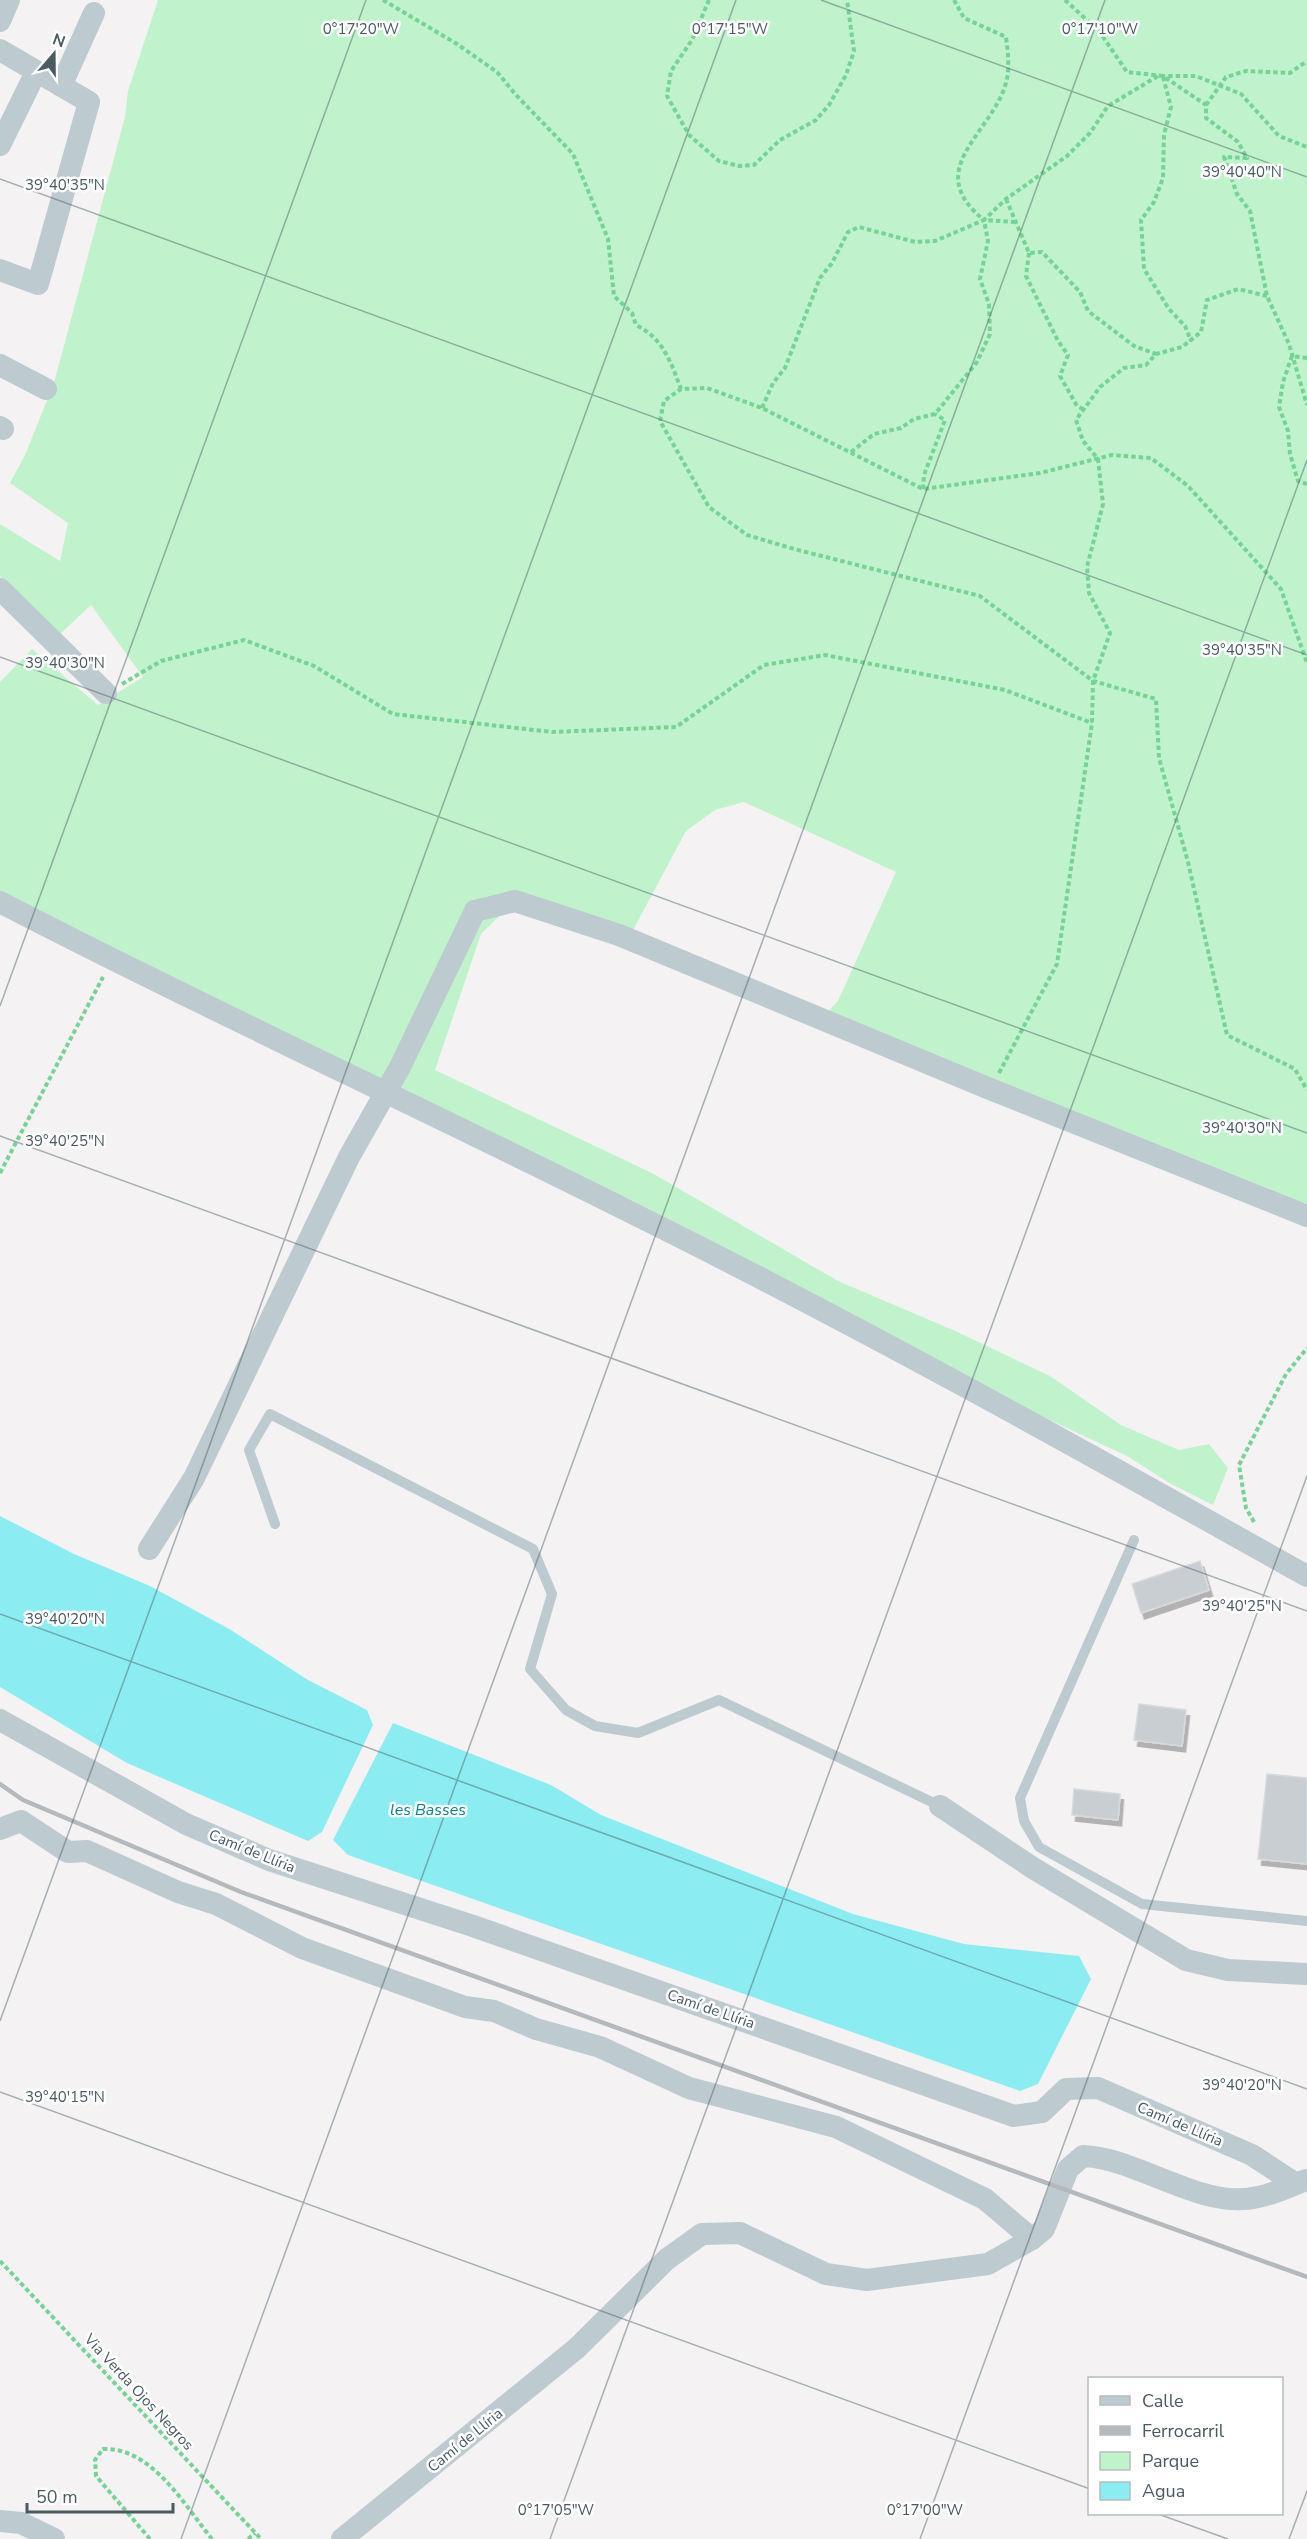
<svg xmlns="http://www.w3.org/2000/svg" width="1307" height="2539" font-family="'Nunito Sans',sans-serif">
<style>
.green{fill:#c0f3cc}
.water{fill:#8bedf2}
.building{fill:#c9ced2;stroke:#d6dade;stroke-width:1.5;filter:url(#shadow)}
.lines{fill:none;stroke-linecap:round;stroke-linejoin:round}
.path{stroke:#76d396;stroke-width:4;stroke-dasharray:4.5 3;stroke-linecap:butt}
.lane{stroke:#bdcacf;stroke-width:10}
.street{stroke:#bdcacf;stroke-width:22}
.rail{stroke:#b4b9bd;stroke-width:4.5}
.ticks{fill:none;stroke:#495a61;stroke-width:1.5;stroke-opacity:0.45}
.labels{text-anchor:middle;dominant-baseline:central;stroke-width:5;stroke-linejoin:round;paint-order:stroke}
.street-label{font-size:15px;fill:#495a61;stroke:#fff}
.water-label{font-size:16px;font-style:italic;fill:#088086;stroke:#fff}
.ticks-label{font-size:15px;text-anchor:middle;fill:#495a61;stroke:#fff;stroke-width:5;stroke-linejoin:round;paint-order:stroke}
</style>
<defs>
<filter id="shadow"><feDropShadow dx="3.5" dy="6" stdDeviation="0" flood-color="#0004"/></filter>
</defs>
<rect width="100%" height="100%" fill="#f5f2f3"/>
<path class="green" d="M 158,0 L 1307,0 L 1307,1216 L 821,1019 L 838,1001 L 896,872 L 744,802 L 715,810 L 686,831 L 631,934 L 515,901 L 481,934 L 435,1070 L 652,1173 L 838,1281 L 953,1330 L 1050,1376 L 1121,1425 L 1179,1450 L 1209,1444 L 1228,1468 L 1213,1505 L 1171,1484 L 1127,1456 L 1041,1416 L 0,902 L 0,682 L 32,649 L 98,705 L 143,677 L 91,605 L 59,635 L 0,576 L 0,524 L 60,561 L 68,523 L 10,483 L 25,455 L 54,383 L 125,117 L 128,91 Z"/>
<path class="water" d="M 0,1516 L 74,1554 L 150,1586 L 231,1630 L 308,1680 L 367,1710 L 373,1725 L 322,1832 L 308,1841 L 127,1763 L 0,1687 Z
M 393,1723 L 551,1785 L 601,1815 L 853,1914 L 964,1944 L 1079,1956 L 1091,1979 L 1038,2084 L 1020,2091 L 348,1855 L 333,1840 Z"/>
<path class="building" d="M 1200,1561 L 1209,1590 L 1141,1613 L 1132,1584 Z
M 1139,1704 L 1186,1710 L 1182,1746 L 1134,1740 Z
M 1267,1774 L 1307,1778 L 1307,1864 L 1258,1859 Z
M 1074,1789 L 1120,1794 L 1118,1820 L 1072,1815 Z"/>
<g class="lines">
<path class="path" d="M 383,0 L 457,44 L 497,72 L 516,95 L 573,154 L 608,239 L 614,296 L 632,313 L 636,325 C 664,339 671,363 681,389
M 709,0 L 692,40 L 671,71 L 667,96 L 689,135 L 719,161 L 739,166 L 754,165 L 780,140 L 816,120 L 829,105 L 846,75 L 854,51 L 847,0
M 954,0 L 964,18 L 1006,37 C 1008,53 1010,68 1006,83 C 991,135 921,169 984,220 L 1006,199 L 1067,156 L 1090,133 L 1108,106 L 1158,76 L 1196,76 L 1241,94 L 1279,136 L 1307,147
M 1065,0 L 1099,31 L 1127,72 L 1163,76 L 1206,105 L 1206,118 L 1238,142 L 1247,158 L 1224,157 L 1237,194 L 1250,211 L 1267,296 L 1289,344 L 1307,405
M 1163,77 L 1171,107 L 1164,135 L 1163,178 L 1154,202 L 1141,220 L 1144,269 L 1169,309 L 1185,326 L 1191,341
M 1206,105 L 1226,77 L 1246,71 L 1290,73 L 1307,61
M 1006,199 L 1029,253 L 1042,252 L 1080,292 L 1088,311 L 1134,346 L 1156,354
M 1029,253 L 1026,276 L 1058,341 L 1068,355 L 1060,376 L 1077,406 L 1083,409
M 1267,296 L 1238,289 L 1207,300 L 1201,332 L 1182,347 L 1156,354 L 1146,365 L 1124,368 L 1100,387 L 1076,420 L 1083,441 L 1098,459 L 1103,504 L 1087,567 L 1089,593 L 1110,633 L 1093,681 L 1156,699 L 1159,758 L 1188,862 L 1227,1035 L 1295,1069 L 1307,1090
M 1307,358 L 1292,356 L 1283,382 L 1279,407 L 1288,431 L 1290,454 L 1298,481 L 1307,484
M 762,408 L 773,383 L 785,368 L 820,278 L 832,263 L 848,232 L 859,227 L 915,242 L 935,241 L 984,220 L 1014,222
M 851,452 L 874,434 L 901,428 L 914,419 L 935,414 L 977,362 L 990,334 L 989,304 L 980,279 L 988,241 L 984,220
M 923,489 L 924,475 L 945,420 L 935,414
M 122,684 L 161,661 L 244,640 L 314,666 L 393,714 L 552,732 L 676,727 L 764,665 L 825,655 L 1005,690 L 1092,723
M 999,1073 L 1057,964 L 1092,723 L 1093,681 L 980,596 L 794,549 L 747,535 L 709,507 L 660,421 L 664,401 L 681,389 L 707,388 L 762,408 L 923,489 L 1040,473 L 1112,455 L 1151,458 L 1188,486 L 1281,589 L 1307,663
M 0,1173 L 103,977
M 1254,1522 L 1246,1508 L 1239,1465 L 1286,1374 L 1307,1348
M 0,2261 L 261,2539
M 150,2539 L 96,2476 L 95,2460 L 103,2449 C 152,2447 185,2506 212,2539
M 248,2539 L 255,2533"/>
<path class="lane" d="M 275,1524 L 249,1450 L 270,1414 L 533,1549 L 552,1594 L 530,1669 L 566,1710 L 595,1726 L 638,1733 L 719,1700 L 940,1806
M 1134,1540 L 1020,1798 L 1024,1821 L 1039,1847 L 1142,1904 L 1307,1921"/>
<path class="street" d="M 0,21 L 9,0
M 0,50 L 89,102 L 38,284 L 0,270
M 61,86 L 94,13
M 0,145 L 36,72
M 0,365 L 46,389
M 0,427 L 3,429
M 0,589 L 106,693
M 0,902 C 208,1010 421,1107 630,1212 C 860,1326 1084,1451 1307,1576
M 149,1549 L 194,1478 L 349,1157 L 400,1067 L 475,911 L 515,901 L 619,935 L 990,1089 L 1307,1216
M 0,1720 L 186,1824 L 269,1860 L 473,1926 L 1014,2116 L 1042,2112 L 1066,2089 L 1098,2088 L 1252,2155 L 1296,2184
M 940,1806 L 1033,1868 L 1186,1960 L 1228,1970 L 1307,1974
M 0,1829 L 21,1821 L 68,1852 L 87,1851 L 178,1892 L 216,1904 L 302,1948 L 465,2007 L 494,2011 L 536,2029 L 600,2047 L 689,2088 L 836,2127 L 985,2199 L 1032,2239
M 0,2521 L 21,2523 L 54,2539
M 342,2539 L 577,2348 L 667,2259 L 702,2234 L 740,2233 L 826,2274 L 867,2280 L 988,2264 L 1032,2239 L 1044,2229 L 1068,2169 L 1083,2156 C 1139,2158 1202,2211 1258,2197 C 1274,2194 1290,2186 1306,2180"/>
<path class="rail" d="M 0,1784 L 23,1800 L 241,1892 L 1307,2277"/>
</g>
<path class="ticks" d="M 821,0 L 1307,177M 0,179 L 1307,655M 0,657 L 1307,1133M 0,1006 L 366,0M 0,1136 L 1307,1611M 0,1614 L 1307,2089M 0,2021 L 736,0M 0,2092 L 1090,2489M 1158,2514 L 1228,2539M 181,2539 L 1105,0M 550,2539 L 1307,460M 920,2539 L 1307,1476M 1289,2539 L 1307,2491"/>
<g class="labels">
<g class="street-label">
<text transform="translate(252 1851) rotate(22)">Camí de Llíria</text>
<text transform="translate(711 2009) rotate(19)">Camí de Llíria</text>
<text transform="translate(1180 2124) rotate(23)">Camí de Llíria</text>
<text transform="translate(139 2392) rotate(47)">Via Verda Ojos Negros</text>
<text transform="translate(465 2440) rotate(-39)">Camí de Llíria</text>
</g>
<g class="water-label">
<text x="428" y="1810">les Basses</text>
</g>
</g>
<g class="ticks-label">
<text x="1100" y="34">0°17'10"W</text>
<text x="361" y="34">0°17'20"W</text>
<text x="730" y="34">0°17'15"W</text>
<text x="1242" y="177">39°40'40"N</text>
<text x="65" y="190">39°40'35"N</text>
<text x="1242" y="655">39°40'35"N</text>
<text x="65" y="668">39°40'30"N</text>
<text x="1242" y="1133">39°40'30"N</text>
<text x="65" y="1146">39°40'25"N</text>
<text x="1242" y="1611">39°40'25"N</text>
<text x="65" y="1624">39°40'20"N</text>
<text x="1242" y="2090">39°40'20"N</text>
<text x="65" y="2102">39°40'15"N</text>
<text x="556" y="2515">0°17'05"W</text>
<text x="925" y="2515">0°17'00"W</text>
</g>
<rect x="1088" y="2377" width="195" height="138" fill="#ffffff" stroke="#b6bdc0" stroke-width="1.5"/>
<rect x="1100" y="2396" width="30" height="9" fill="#bdcacf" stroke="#b6bdc0" stroke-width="1.5"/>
<text x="1142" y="2407" font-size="18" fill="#495a61">Calle</text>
<rect x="1100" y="2426" width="30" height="9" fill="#b4b9bd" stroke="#b6bdc0" stroke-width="1.5"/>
<text x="1142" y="2437" font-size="18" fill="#495a61">Ferrocarril</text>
<rect x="1100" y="2452" width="30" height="18" fill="#c0f3cc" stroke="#b6bdc0" stroke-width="1.5"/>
<text x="1142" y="2467" font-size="18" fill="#495a61">Parque</text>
<rect x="1100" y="2482" width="30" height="18" fill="#8bedf2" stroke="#b6bdc0" stroke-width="1.5"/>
<text x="1142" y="2497" font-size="18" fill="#495a61">Agua</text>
<g transform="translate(54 54) rotate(20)" stroke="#ffffff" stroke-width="4.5" paint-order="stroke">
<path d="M0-4.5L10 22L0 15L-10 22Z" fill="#495a61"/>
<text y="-9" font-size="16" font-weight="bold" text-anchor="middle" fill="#495a61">N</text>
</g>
<path d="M27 2503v9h146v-9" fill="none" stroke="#495a61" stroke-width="3"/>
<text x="36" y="2503" font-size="18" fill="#495a61" stroke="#ffffff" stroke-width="4.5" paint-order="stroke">50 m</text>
</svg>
